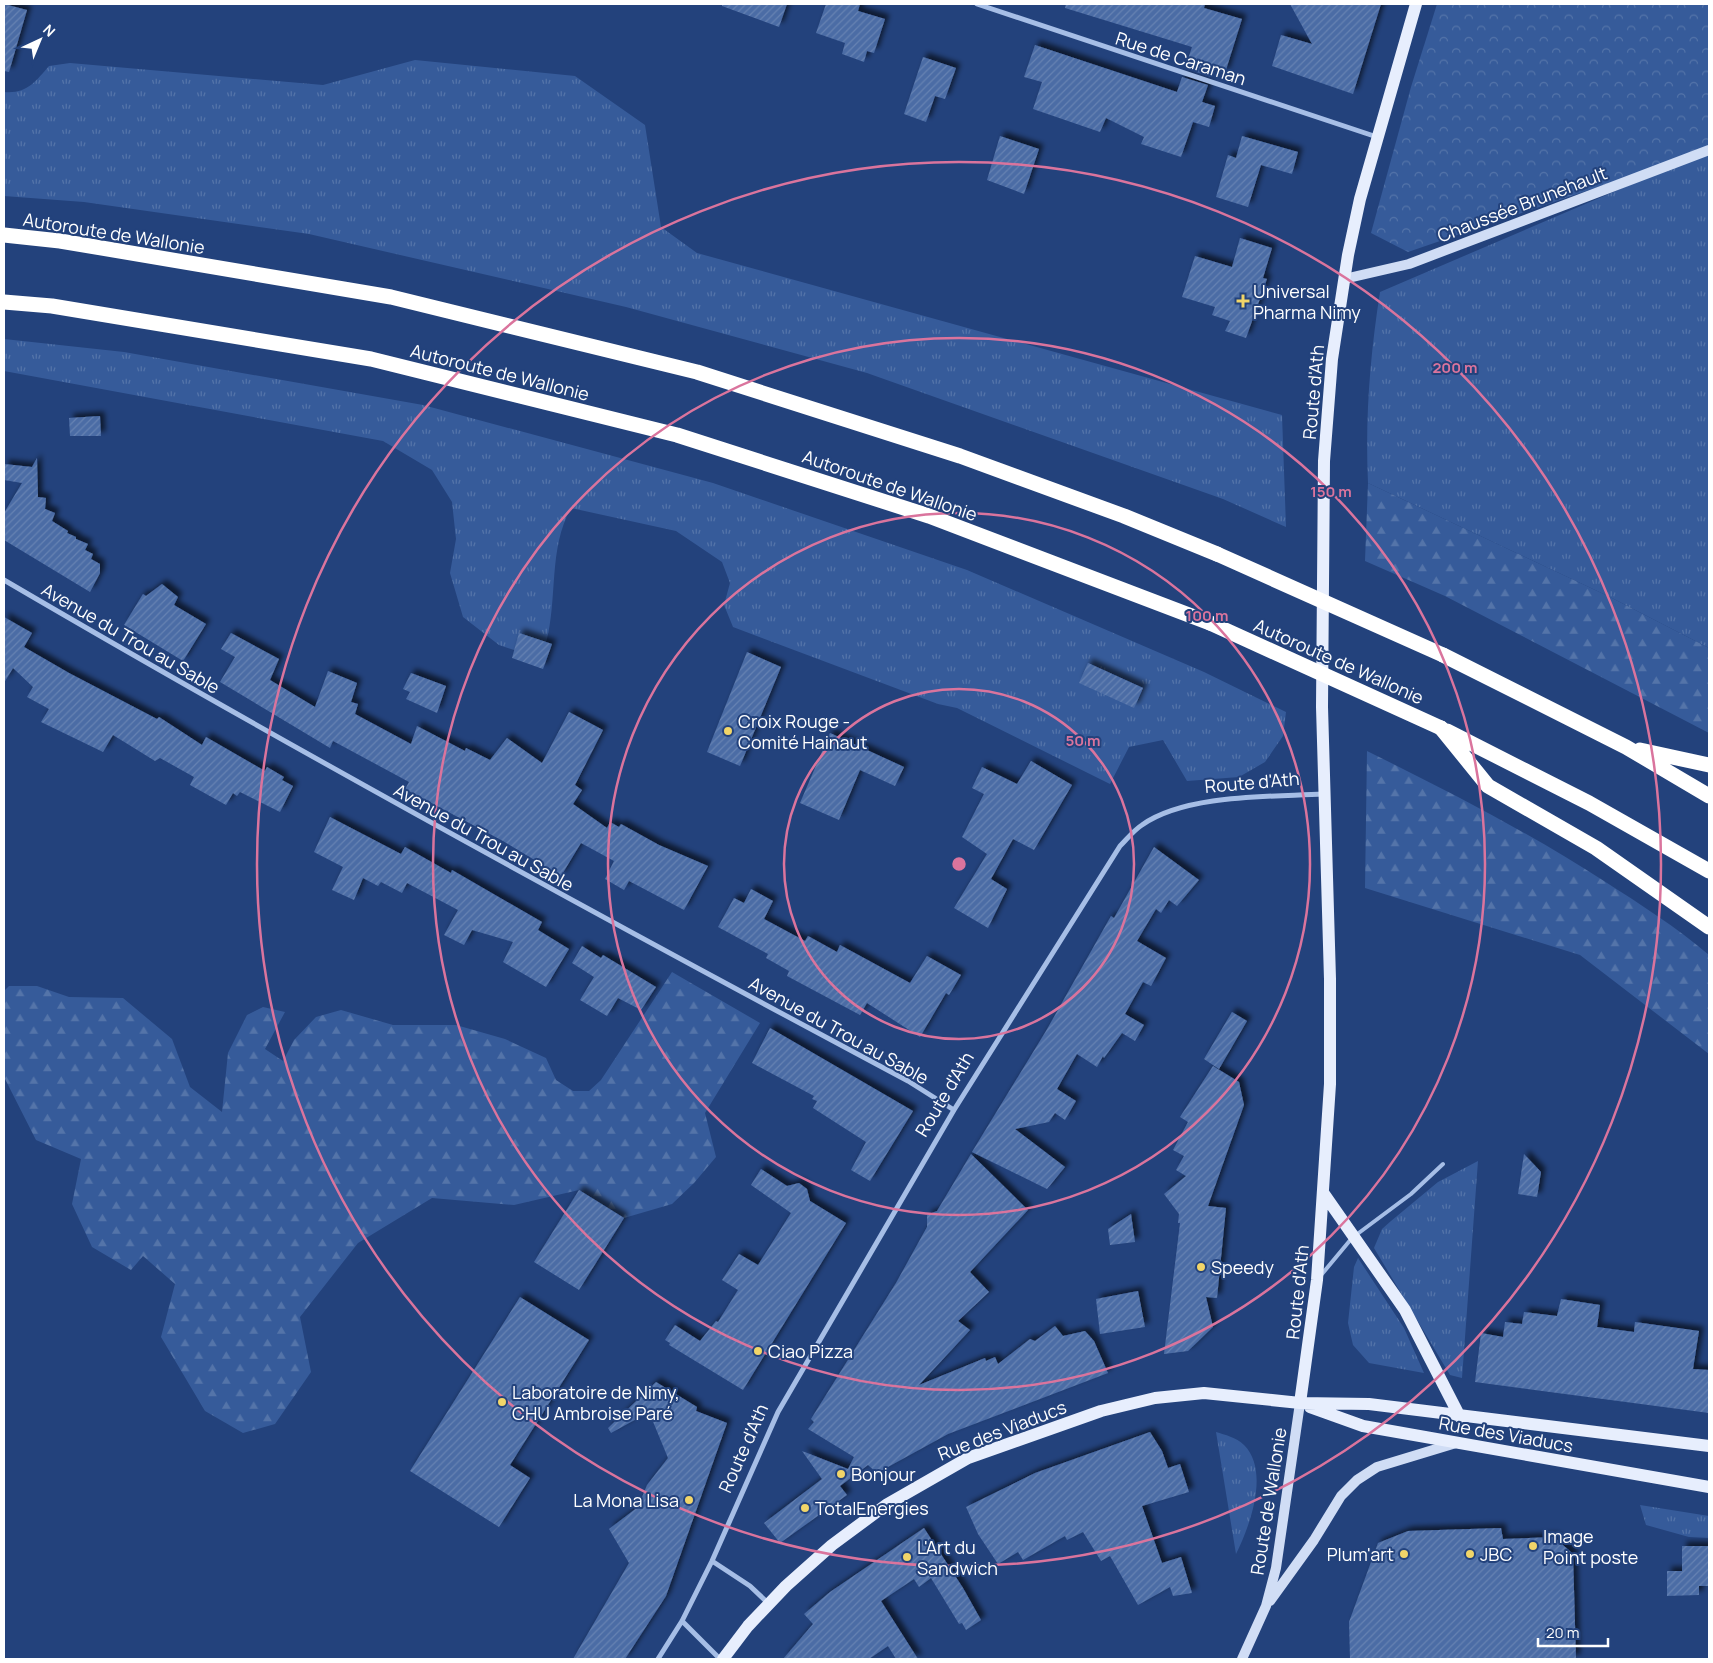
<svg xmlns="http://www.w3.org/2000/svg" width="1713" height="1663" font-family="Manrope,sans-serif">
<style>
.grass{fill:url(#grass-tufts)}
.forest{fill:url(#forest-firs)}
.park{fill:url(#park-crowns)}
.building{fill:url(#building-hatch);filter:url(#shadow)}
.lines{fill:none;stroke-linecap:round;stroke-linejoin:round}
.service{stroke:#a6bee6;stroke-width:4}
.minor{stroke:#a6bee6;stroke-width:5}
.secondary{stroke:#d0ddf5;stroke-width:10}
.primary{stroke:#e7eefd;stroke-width:12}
.motorway{stroke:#fff;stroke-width:15}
.motorway-bridge{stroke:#fff;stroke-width:15}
.ring{fill:none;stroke:#da749d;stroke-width:2.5}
.poi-dot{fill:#f1d569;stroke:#23427c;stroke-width:2}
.labels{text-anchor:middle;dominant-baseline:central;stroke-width:4;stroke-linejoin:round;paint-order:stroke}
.street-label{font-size:18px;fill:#fff;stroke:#23427c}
.poi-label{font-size:18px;fill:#fff;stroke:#23427c;text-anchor:start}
.centre{fill:#da749d;stroke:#23427c;stroke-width:2.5}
.ring-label{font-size:15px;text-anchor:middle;font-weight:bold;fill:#da749d;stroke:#23427c;stroke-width:4;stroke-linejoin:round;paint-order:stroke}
</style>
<defs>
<pattern id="grass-tufts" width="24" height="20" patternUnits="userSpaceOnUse" patternTransform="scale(1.25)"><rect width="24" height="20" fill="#365b9a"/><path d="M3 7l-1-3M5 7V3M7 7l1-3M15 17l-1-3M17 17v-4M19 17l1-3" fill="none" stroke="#5474a9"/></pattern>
<pattern id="forest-firs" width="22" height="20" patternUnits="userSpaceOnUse" patternTransform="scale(1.25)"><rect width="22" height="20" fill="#365b9a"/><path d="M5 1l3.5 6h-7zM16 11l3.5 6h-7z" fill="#5474a9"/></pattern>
<pattern id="park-crowns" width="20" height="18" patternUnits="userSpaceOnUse" patternTransform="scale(1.25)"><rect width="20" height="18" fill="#365b9a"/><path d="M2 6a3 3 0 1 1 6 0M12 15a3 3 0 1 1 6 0" fill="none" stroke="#5474a9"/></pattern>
<pattern id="building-hatch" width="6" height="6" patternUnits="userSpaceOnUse" patternTransform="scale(1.25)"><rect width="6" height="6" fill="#4b6ca5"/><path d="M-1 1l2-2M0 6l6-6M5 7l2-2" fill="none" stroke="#6682b2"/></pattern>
<filter id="shadow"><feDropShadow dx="4.5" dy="-4.5" stdDeviation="2.5" flood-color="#0009"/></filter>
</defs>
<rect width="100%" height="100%" fill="#23427c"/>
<path class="grass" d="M 415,60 L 575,76 L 645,125 L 661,227 L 697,253 L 1282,415 L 1286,527 L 1223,499 L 867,373 L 626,307 L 309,234 L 84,202 L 4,196 L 4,92 C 27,94 35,82 49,66 L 70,63 L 323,85 Z
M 1709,151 L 1709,648 L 1610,597 L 1368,483 C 1365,418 1370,356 1380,292 Z
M 4,339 L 124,352 L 423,405 L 713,483 L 967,570 L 1204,672 L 1286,712 L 1283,736 L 1265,762 L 1239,777 L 1187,781 L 1163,740 L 1129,747 L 1110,784 L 957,708 L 938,704 L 733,627 L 724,605 L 730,583 L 722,562 L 676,531 L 571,508 C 548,549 558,598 546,643 L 526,654 L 499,645 L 463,617 L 450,573 L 456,539 L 452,502 L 432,470 L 383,441 L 4,371 Z
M 1478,1161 L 1462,1378 L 1450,1375 L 1374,1248 L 1382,1229 L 1391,1221 L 1438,1182 Z
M 1358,1258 L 1404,1328 L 1424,1373 L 1369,1363 L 1353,1345 L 1348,1323 L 1354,1267 Z
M 1216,1432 C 1225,1435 1236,1437 1244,1445 C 1270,1471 1250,1526 1236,1554 Z
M 1640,1505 L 1709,1516 L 1709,1538 L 1689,1537 L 1646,1525 Z"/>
<path class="forest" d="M 1368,483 L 1610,597 L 1709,648 L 1709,733 L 1445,596 L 1365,561 Z
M 1367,751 C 1448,791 1528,832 1604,881 C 1640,904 1676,927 1709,955 L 1709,1054 L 1580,955 L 1365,888 Z
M 672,972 L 760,1023 L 705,1113 L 716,1157 L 694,1183 L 672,1204 L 624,1218 L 579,1190 L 514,1205 L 432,1198 L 358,1243 L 300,1317 L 311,1372 L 275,1424 L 243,1433 L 205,1411 L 161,1337 L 175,1284 L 143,1256 L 131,1270 L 92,1247 L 72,1204 L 81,1159 L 36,1140 L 4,1077 L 4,991 L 9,986 L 37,986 L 69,997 L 123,998 L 172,1039 L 190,1087 L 222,1112 L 228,1053 L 247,1015 L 263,1007 L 285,1012 L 265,1049 L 283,1061 L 294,1040 L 316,1017 L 341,1010 L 393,1025 L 456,1025 L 505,1039 L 546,1058 L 556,1080 L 573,1091 L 589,1091 L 601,1080 Z"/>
<path class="park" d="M 1437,4 L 1709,4 L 1709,149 L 1408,252 L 1371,233 L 1411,87 Z"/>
<path class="building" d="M 4,4 L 27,10 L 9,72 L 4,71 Z
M 722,4 L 787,4 L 779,27 L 722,6 Z
M 826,4 L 860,4 L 858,11 L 885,19 L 874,53 L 867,51 L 864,62 L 842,54 L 845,43 L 816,33 Z
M 1066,4 L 1205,4 L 1204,8 L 1242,19 L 1225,73 L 1213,69 L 1211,77 L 1185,68 L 1192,47 L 1065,8 Z
M 1290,4 L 1381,4 L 1353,94 L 1272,66 L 1281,35 L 1312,44 Z
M 1035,45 L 1177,92 L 1182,77 L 1208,85 L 1202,102 L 1215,106 L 1209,127 L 1193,122 L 1181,157 L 1141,144 L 1144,137 L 1106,118 L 1100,132 L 1033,109 L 1042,82 L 1024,77 Z
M 923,57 L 956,68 L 945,99 L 935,96 L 926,122 L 904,114 Z
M 1000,136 L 1039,149 L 1024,194 L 987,180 Z
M 1242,136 L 1298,152 L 1292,174 L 1261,165 L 1248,207 L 1216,197 L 1228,155 L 1236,158 Z
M 1240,238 L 1272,248 L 1263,278 L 1267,279 L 1246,338 L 1225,331 L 1230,321 L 1212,315 L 1215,307 L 1182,297 L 1195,256 L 1232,267 Z
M 100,416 L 101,436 L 70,436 L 69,418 Z
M 37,458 L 38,497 L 46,498 L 45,509 L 55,513 L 52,521 L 68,531 L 67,533 L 76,537 L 76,539 L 88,544 L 85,550 L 93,554 L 91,559 L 100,564 L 100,573 L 90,592 L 4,540 L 4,513 L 22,483 L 4,480 L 4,464 L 32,467 Z
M 162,584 L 178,597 L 174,605 L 206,624 L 183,661 L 124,625 L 143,594 L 146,596 Z
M 4,617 L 32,633 L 24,647 L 69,673 L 157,719 L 159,717 L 202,745 L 206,737 L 265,771 L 267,767 L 284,777 L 282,780 L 293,786 L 280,812 L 240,792 L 237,796 L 233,793 L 226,805 L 190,785 L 194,777 L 160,758 L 155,761 L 113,735 L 103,752 L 41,722 L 49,709 L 27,697 L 33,687 L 13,668 L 4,683 Z
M 231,633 L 279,659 L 270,680 L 315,707 L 328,671 L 357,683 L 351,702 L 358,704 L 355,714 L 411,744 L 417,726 L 465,751 L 466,748 L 490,760 L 507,738 L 542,763 L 569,712 L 603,730 L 575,785 L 582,790 L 573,804 L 607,828 L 610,822 L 619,827 L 621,824 L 659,845 L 708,866 L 684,910 L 629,881 L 624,890 L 605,879 L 614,861 L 581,843 L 561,876 L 503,841 L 405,789 L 409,782 L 333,741 L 330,748 L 220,682 L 235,657 L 221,649 Z
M 519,633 L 552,644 L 543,669 L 512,658 Z
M 747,652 L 781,667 L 740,766 L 707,752 Z
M 1088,663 L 1143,688 L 1134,708 L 1079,683 Z
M 411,673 L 446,686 L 437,713 L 406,699 L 410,692 L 403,689 Z
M 830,733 L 904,767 L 895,786 L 860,770 L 839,820 L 800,803 Z
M 1031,761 L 1072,785 L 1034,850 L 1013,839 L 991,879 L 1007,889 L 988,928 L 954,908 L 987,854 L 962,837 L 984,794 L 972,788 L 982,767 L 1017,784 Z
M 330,817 L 401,854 L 405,847 L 451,873 L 452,870 L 542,922 L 538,930 L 569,949 L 546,987 L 503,962 L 513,942 L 472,930 L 464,945 L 444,935 L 458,910 L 407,883 L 402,893 L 381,882 L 378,886 L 363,878 L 354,900 L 332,890 L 343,867 L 314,852 Z
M 1154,847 L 1199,880 L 1177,906 L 1169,900 L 1161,913 L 1156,909 L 1137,941 L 1166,958 L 1151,986 L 1143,982 L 1125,1014 L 1144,1025 L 1135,1041 L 1122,1033 L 1104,1058 L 1103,1056 L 1097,1067 L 1077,1054 L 1057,1089 L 1076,1101 L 1065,1120 L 1055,1113 L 1049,1122 L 1015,1129 L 1065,1167 L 1047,1189 L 972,1152 L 1046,1031 L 1111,916 L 1114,918 Z
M 751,889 L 773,901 L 764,919 L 805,941 L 808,936 L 837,952 L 840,945 L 910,983 L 927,956 L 961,975 L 949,995 L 946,993 L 920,1037 L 867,1003 L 860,1015 L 787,976 L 789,971 L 766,958 L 768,954 L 718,927 L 734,898 L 744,903 Z
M 582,946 L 601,958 L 603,955 L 656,987 L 641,1010 L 618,998 L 607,1016 L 580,1000 L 594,977 L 572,963 Z
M 1232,1012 L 1247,1021 L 1219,1069 L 1204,1059 Z
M 770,1028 L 913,1111 L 870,1181 L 851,1170 L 866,1142 L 813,1108 L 817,1101 L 812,1099 L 814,1096 L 752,1063 Z
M 1213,1066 L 1239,1082 L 1244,1105 L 1208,1206 L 1226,1208 L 1217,1298 L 1206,1297 L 1213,1327 L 1188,1351 L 1164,1354 L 1180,1223 L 1178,1223 L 1179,1214 L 1164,1194 L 1186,1176 L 1176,1170 L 1184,1156 L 1173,1150 L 1188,1122 L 1180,1117 Z
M 971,1154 L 1028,1210 L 970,1272 L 989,1292 L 958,1321 L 970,1330 L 919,1385 L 985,1358 L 986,1361 L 995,1357 L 998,1364 L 1030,1339 L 1035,1341 L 1055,1326 L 1063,1336 L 1085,1331 L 1094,1341 L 1108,1373 L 948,1434 L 877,1473 L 868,1465 L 840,1486 L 847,1495 L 780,1543 L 764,1523 L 822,1479 L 802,1451 L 848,1469 L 854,1457 L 808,1429 L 814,1422 L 811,1419 L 896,1283 L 927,1227 L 927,1215 L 937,1211 Z
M 1524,1154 L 1541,1172 L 1537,1197 L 1518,1194 Z
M 761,1169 L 787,1186 L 799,1183 L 807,1189 L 810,1201 L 846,1223 L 743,1390 L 669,1345 L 670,1343 L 665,1340 L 675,1325 L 700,1341 L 716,1321 L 718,1322 L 738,1290 L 722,1280 L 739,1254 L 758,1265 L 791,1213 L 751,1185 Z
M 579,1190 L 624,1218 L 579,1290 L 534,1262 Z
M 1131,1214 L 1135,1242 L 1110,1245 L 1108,1229 Z
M 1138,1291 L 1145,1327 L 1100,1334 L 1096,1299 Z
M 520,1297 L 589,1340 L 510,1465 L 530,1478 L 499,1527 L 410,1471 Z
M 1561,1299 L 1600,1305 L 1597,1327 L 1634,1332 L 1635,1322 L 1699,1331 L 1693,1369 L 1709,1370 L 1709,1413 L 1475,1382 L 1481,1333 L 1503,1337 L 1505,1322 L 1522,1324 L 1524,1312 L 1557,1316 Z
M 656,1382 L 697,1407 L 696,1411 L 727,1423 L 666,1596 L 625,1659 L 573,1659 L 629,1563 L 609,1529 L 638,1507 L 647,1485 L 668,1458 L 649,1412 L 611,1433 L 608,1428 Z
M 1150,1432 L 1162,1451 L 1168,1468 L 1180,1464 L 1189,1492 L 1142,1506 L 1162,1563 L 1181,1557 L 1192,1593 L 1173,1596 L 1170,1587 L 1138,1605 L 1110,1556 L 1101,1561 L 1083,1532 L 1067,1540 L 1065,1536 L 1023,1560 L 1018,1552 L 998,1564 L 978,1534 L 966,1507 L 1035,1473 Z
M 924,1528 L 963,1588 L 981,1620 L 966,1630 L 962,1623 L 959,1624 L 931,1578 L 919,1587 L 914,1579 L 881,1601 L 918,1659 L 896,1659 L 888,1646 L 869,1659 L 783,1659 L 813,1624 L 804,1614 L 830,1592 Z
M 1501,1528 L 1503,1539 L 1554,1537 L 1573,1554 L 1576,1659 L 1350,1659 L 1349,1622 L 1378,1543 L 1408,1531 Z
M 1682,1546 L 1709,1546 L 1709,1586 L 1699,1586 L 1699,1595 L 1667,1596 L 1667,1571 L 1682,1571 Z"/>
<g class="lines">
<path class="service" d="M 1322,1274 L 1352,1238 L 1411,1194 L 1443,1164"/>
<path class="minor" d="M 977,4 L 1377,137
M 4,580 C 301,754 604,919 908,1081 L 954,1110
M 712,1561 L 750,1586 L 768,1603
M 682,1621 L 720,1659
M 658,1659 L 682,1621 L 712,1561 L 778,1412 L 954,1110 L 1120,846 C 1127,839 1134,830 1142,825 C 1186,794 1271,797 1323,794"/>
<path class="secondary" d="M 1344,279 L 1409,264 L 1709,150
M 1270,1601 L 1314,1540 L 1341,1496 L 1357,1480 L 1377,1467 L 1456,1443
M 1242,1659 L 1266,1606 L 1276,1568 L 1300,1403"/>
<path class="primary" d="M 1324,1194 L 1405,1310 L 1460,1417
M 1300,1403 L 1317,1280 L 1330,1084 L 1330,979 L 1322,707 L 1324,461 L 1332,359 L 1348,255 L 1360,199 L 1416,4
M 1310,1407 L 1363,1426 L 1709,1487
M 723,1659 L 748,1626 L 786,1586 L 832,1545 L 886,1505 L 968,1458 L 1101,1411 L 1155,1398 L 1204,1393 L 1300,1403 L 1369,1404 L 1709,1446"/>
<path class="motorway" d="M 4,235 L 60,241 L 391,297 L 697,372 L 960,456 L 1124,516 L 1217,554
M 4,302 L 52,306 L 371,359 L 677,435 L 929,516 L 1210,623
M 1443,655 L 1626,747 L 1709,796
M 1441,728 L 1488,786 L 1596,848 L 1709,927
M 1447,731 L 1589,803 L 1709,871
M 1640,750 L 1709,765"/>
<path class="motorway-bridge" d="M 1217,554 L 1443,655
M 1210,623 L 1441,728"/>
</g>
<g class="ring">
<circle cx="959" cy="864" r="175"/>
<circle cx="959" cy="864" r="351"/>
<circle cx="959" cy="864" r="526"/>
<circle cx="959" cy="864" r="702"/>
</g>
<g class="poi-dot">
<path d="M1240.5 293.5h5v5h5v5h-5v5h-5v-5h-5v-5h5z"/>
<circle cx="728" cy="731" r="5"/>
<circle cx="1201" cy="1267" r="5"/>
<circle cx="758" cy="1351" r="5"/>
<circle cx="502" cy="1402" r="5"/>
<circle cx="841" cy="1474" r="5"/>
<circle cx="689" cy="1500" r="5"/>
<circle cx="805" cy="1508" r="5"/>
<circle cx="1533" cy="1546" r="5"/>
<circle cx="1404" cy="1554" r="5"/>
<circle cx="1470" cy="1554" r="5"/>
<circle cx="907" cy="1557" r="5"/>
</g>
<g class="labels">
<g class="street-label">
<text transform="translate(1181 58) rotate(18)">Rue de Caraman</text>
<text transform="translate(1522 204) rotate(-21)">Chaussée Brunehault</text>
<text transform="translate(114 233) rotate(9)">Autoroute de Wallonie</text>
<text transform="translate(500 372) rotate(14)">Autoroute de Wallonie</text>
<text transform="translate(1313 392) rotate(-85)">Route d'Ath</text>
<text transform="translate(890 485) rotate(19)">Autoroute de Wallonie</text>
<text transform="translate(131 638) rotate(30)">Avenue du Trou au Sable</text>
<text transform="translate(1339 661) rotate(24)">Autoroute de Wallonie</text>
<text transform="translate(1252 782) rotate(-5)">Route d'Ath</text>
<text transform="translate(484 837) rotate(29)">Avenue du Trou au Sable</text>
<text transform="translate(839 1030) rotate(29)">Avenue du Trou au Sable</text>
<text transform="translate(944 1094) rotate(-59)">Route d'Ath</text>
<text transform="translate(1297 1292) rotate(-84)">Route d'Ath</text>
<text transform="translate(1002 1430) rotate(-21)">Rue des Viaducs</text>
<text transform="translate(1506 1434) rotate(10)">Rue des Viaducs</text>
<text transform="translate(743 1448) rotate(-66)">Route d'Ath</text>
<text transform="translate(1268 1501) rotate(-81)">Route de Wallonie</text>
</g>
<g class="poi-label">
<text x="1253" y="291">Universal<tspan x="1253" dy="21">Pharma Nimy</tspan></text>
<text x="738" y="721">Croix Rouge -<tspan x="738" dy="21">Comité Hainaut</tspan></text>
<text x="1211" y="1267">Speedy</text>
<text x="768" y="1351">Ciao Pizza</text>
<text x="512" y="1392">Laboratoire de Nimy,<tspan x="512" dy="21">CHU Ambroise Paré</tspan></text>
<text x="851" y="1474">Bonjour</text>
<text x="679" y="1500" text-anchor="end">La Mona Lisa</text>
<text x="815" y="1508">TotalEnergies</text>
<text x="1543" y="1536">Image<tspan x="1543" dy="21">Point poste</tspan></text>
<text x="917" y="1547">L'Art du<tspan x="917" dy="21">Sandwich</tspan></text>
<text x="1394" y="1554" text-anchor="end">Plum'art</text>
<text x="1480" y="1554">JBC</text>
</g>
</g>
<circle cx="959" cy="864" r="8" class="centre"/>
<g class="ring-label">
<text x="1455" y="373">200 m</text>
<text x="1331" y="497">150 m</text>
<text x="1207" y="621">100 m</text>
<text x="1083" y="746">50 m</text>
</g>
<rect width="1713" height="1663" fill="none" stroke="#ffffff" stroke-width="10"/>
<g transform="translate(40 40) rotate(44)" stroke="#23427c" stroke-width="4" paint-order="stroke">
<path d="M0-4L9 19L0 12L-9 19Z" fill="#ffffff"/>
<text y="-8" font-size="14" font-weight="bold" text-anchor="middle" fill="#ffffff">N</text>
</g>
<path d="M1538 1638v8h70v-8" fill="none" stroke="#ffffff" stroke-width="2.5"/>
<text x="1546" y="1638" font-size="15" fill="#ffffff" stroke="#23427c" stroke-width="4" paint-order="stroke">20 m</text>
</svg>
